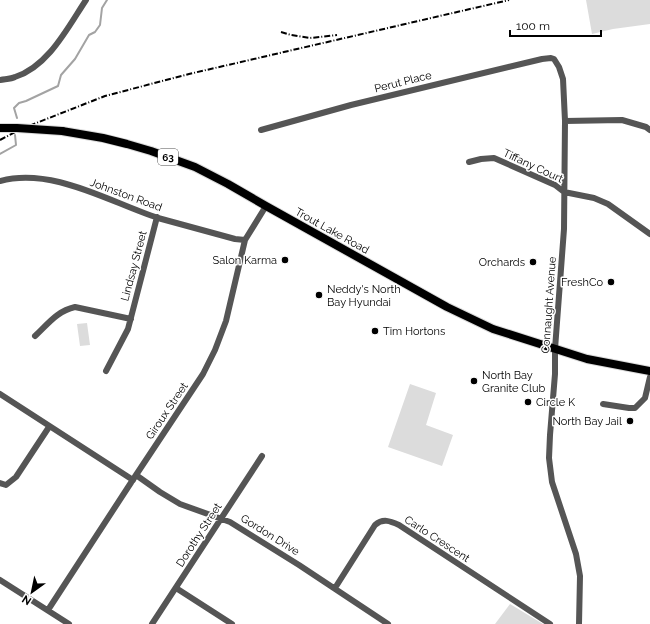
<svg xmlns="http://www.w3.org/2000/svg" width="650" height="624" font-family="Raleway,sans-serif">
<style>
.green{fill:#dcdcdc}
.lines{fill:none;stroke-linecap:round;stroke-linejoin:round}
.stream{stroke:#a3a3a3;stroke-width:2}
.major-casing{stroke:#dbdbdb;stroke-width:10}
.minor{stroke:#555;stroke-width:6}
.major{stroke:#000;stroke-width:8}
.rail{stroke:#000;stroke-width:2;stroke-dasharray:6 2 1 2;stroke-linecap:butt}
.major-bridge-casing{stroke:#dbdbdb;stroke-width:10;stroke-linecap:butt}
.major-bridge{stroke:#000;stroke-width:8}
.poi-dot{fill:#000;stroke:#fff;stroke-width:1.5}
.labels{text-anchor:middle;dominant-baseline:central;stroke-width:3;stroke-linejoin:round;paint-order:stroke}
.shield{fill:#fff;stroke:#4c4c4c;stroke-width:1}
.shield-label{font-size:10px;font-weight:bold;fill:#000}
.street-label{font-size:11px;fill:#000;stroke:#fff}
.poi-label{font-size:11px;fill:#000;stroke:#fff;text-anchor:end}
</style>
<rect width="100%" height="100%" fill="#fff"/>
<path class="green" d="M 586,0 L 650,0 L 650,24 L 613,29 L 592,34 Z
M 87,323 L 90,345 L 80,346 L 77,324 Z
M 410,384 L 436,393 L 426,425 L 453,435 L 442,466 L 388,447 Z
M 510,604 L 543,624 L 495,624 Z"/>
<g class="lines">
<path class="stream" d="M 17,118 L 14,108 L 19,103 L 26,101 L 58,86 L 61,75 L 75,59 L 89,35 L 95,32 L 100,25 L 102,8 L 107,0
M 0,154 L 16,145 L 15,135"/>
<defs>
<path id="major" d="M 62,131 L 103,138 L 127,144 L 151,151 L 195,167 L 228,184 L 266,206 L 447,307 L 493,329 L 587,359 L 650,371"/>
</defs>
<use href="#major" class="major-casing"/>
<path class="minor" d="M 0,80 C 5,79 11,79 15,77 C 48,67 68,27 86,0
M 565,121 L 622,120 L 646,127 L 650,130
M 261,130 L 351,105 L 542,59 L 551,58 L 554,59 L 559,67 L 563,79 L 565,121 L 564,229 L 555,349 L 555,374 L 550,435 L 549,458 L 552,482 L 576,554 L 580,576 L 579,624
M 469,162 L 481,159 L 494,158 L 555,185 L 564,192 L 594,198 L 608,204 L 650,234
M 0,181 C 53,167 109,202 158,218 C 184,225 209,232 235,239 L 245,240
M 35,336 C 48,324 57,311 75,307 L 131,319
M 106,371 L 128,329 L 157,217
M 0,394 L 133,480
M 603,404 L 629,408 L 635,408 L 645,398 L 650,377
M 136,475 L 160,492 L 180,504 L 230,522 L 299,565 L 388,624
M 0,483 L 6,485 L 16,477 L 49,427
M 0,580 L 69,624
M 176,588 L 232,624
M 335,588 L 375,525 C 383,518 390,521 399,525 L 550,624
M 48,610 L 136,475 L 203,374 L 215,350 L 226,321 L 245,240 L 266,206
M 152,624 L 262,456"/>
<use href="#major" class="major"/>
<path class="rail" d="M 281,32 L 291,35 L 310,38 L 337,35
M 0,140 L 21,129 L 105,96 L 189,74 L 509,0"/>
<defs>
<path id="major-bridge" d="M 0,128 L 17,128 L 62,131"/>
</defs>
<use href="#major-bridge" class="major-bridge-casing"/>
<use href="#major-bridge" class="major-bridge"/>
</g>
<g class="poi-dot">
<circle cx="285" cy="260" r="4"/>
<circle cx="533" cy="262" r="4"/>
<circle cx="611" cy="282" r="4"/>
<circle cx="319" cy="295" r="4"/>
<circle cx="375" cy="331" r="4"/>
<circle cx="474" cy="381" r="4"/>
<circle cx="528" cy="402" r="4"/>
<circle cx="630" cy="421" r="4"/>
</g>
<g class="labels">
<rect class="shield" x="158" y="149" width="20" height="16" rx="3"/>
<g class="shield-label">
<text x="168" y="157">63</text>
</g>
<g class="street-label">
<text transform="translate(403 82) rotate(-14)">Perut Place</text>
<text transform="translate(533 166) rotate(25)">Tiffany Court</text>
<text transform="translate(126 195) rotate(20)">Johnston Road</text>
<text transform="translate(332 231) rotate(29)">Trout Lake Road</text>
<text transform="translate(134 266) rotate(-75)">Lindsay Street</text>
<text transform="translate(549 305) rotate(-86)">Connaught Avenue</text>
<text transform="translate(167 411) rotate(-56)">Giroux Street</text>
<text transform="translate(199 535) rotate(-57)">Dorothy Street</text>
<text transform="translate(270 535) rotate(32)">Gordon Drive</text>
<text transform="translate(437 539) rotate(33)">Carlo Crescent</text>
</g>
<g class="poi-label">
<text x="277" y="260">Salon Karma</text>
<text x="525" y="262">Orchards</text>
<text x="603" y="282">FreshCo</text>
<text x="327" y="289" text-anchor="start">Neddy's North<tspan x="327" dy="13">Bay Hyundai</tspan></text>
<text x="383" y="331" text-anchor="start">Tim Hortons</text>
<text x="482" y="375" text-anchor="start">North Bay<tspan x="482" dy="13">Granite Club</tspan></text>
<text x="536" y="402" text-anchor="start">Circle K</text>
<text x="622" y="421">North Bay Jail</text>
</g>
</g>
<g transform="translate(32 592) rotate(213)" stroke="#ffffff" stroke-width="3" paint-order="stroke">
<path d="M0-3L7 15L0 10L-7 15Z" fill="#000000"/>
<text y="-6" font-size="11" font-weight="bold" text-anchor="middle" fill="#000000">N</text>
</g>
<path d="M510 30v6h91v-6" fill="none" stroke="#000000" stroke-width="2"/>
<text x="516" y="30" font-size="12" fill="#000000" stroke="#ffffff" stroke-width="3" paint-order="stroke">100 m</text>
</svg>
